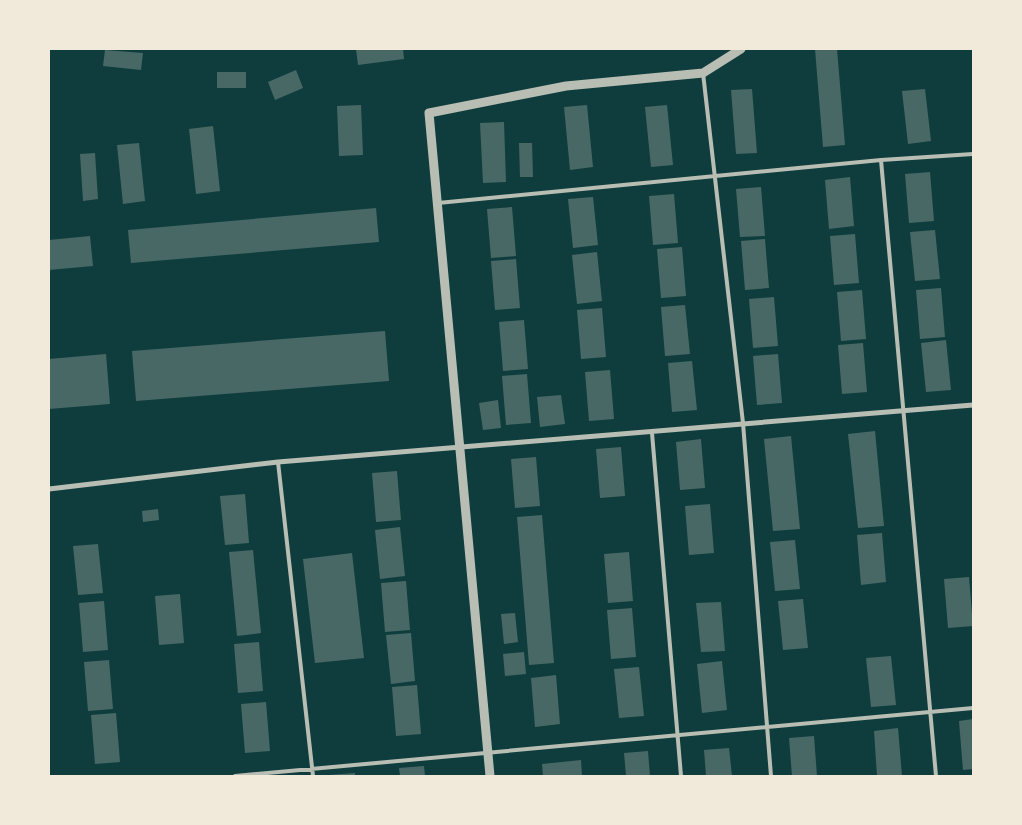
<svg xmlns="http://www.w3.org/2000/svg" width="1022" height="825" font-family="Rubik,sans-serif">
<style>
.building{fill:#486865}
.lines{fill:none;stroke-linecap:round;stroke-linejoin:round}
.service{stroke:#b8beb3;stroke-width:4}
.minor{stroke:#b8beb3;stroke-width:5}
.tertiary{stroke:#b8beb3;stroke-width:9}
</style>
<rect width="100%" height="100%" fill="#0f3d3e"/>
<path class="building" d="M 356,49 L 403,49 L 404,59 L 358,65 Z
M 815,49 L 837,49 L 845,145 L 823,147 Z
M 105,50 L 143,53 L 141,70 L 103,66 Z
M 296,70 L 303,88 L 275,100 L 268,82 Z
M 217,72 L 246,72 L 246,88 L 217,88 Z
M 752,89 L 757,153 L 736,154 L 731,90 Z
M 925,89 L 931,141 L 908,144 L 902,91 Z
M 361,105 L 363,155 L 339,156 L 337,106 Z
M 587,105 L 593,167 L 570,170 L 564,107 Z
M 667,105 L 673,165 L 651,167 L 645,107 Z
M 504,122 L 506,182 L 483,183 L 480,123 Z
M 213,126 L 220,191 L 196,194 L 189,129 Z
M 139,143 L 145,201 L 123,204 L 117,145 Z
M 519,143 L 532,143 L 533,177 L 520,177 Z
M 95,153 L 98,199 L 83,201 L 80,154 Z
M 930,172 L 934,221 L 909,223 L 905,174 Z
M 850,177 L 854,226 L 829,229 L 825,180 Z
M 761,187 L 765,236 L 740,237 L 736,189 Z
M 674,194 L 678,243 L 653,245 L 649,196 Z
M 593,197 L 598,245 L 573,248 L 568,199 Z
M 512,207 L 516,256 L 491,258 L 487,209 Z
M 376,208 L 379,242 L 131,263 L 128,230 Z
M 935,230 L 940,279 L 915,281 L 910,232 Z
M 855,234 L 859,283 L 834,285 L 830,236 Z
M 90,236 L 93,266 L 49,270 L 49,240 Z
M 765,239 L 769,288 L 745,290 L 741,241 Z
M 682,247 L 686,296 L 661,298 L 657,249 Z
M 597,252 L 602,301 L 577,304 L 572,255 Z
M 516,259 L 520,308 L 495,310 L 491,261 Z
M 941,288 L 945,337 L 920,339 L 916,290 Z
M 862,290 L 866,339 L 841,341 L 837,292 Z
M 774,297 L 778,346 L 753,348 L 749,299 Z
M 685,305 L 690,354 L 665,356 L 661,307 Z
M 602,308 L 606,357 L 581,359 L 577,310 Z
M 524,320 L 528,369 L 503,371 L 499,322 Z
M 385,331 L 389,381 L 136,401 L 132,351 Z
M 946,340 L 951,390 L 926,392 L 921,343 Z
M 863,343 L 867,392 L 842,394 L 838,345 Z
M 106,354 L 110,404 L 49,409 L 49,359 Z
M 778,354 L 782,403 L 757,405 L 753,356 Z
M 692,361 L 697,410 L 672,412 L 668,363 Z
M 610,370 L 614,419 L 589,421 L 585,372 Z
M 527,374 L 531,423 L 506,425 L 502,376 Z
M 561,395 L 565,424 L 540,427 L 537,397 Z
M 498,400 L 501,428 L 483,430 L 479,403 Z
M 875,431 L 884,526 L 858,528 L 848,434 Z
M 791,436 L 800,529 L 773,531 L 764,439 Z
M 701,439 L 705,488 L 680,490 L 676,442 Z
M 621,447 L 625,496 L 600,498 L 596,449 Z
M 536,457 L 540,506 L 515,508 L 511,459 Z
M 397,471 L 401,520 L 376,522 L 372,473 Z
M 245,494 L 249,543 L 225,545 L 220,496 Z
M 710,504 L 714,553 L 689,555 L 685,506 Z
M 158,509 L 159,520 L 143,522 L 142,511 Z
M 542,515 L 550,614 L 529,616 L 550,614 L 554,663 L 529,665 L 517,517 Z
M 400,527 L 405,576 L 380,579 L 375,530 Z
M 882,533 L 886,582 L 861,585 L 857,535 Z
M 795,540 L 800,589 L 775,591 L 770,542 Z
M 98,544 L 103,593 L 78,595 L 73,546 Z
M 253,550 L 261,633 L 237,636 L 229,552 Z
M 629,552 L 633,601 L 608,603 L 604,554 Z
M 352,553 L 364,658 L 315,663 L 303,559 Z
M 969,577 L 973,626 L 948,628 L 944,579 Z
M 406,581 L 410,630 L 385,632 L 381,583 Z
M 180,594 L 184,643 L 159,645 L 155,596 Z
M 803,599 L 808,648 L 783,650 L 778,601 Z
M 104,601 L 108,650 L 83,652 L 79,603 Z
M 721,602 L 725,651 L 701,652 L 696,603 Z
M 632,608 L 636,657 L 611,659 L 607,610 Z
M 515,613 L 518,642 L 504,644 L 501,614 Z
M 411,633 L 415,681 L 391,684 L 386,635 Z
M 259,642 L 263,691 L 238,693 L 234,644 Z
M 524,652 L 526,674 L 505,676 L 503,654 Z
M 891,656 L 896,705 L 871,707 L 866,658 Z
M 109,660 L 113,709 L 88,711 L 84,662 Z
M 722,661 L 727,710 L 702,713 L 697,664 Z
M 639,667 L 644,716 L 619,718 L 614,669 Z
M 556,675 L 560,724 L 535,727 L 531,678 Z
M 417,685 L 421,734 L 396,736 L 392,687 Z
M 266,702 L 270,751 L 245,753 L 241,704 Z
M 116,713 L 120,762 L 95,764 L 91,715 Z
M 973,719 L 973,769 L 963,770 L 959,721 Z
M 898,728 L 902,776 L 877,776 L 874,731 Z
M 814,736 L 817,776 L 792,776 L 789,738 Z
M 729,748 L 732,776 L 706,776 L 704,750 Z
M 648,751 L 650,776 L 626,776 L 624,753 Z
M 581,760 L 582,776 L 543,776 L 542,764 Z
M 424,766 L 425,776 L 400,776 L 399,768 Z
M 355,773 L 355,776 L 328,776 L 328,775 Z"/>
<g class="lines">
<path class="service" d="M 703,73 L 743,423 L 771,776
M 881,160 L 936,776
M 438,203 L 881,160 L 973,154
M 652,433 L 681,776
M 278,462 L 313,776
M 235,776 L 973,708"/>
<path class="minor" d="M 49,489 L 278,462 L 973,405"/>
<path class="tertiary" d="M 490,776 L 429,113 L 566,86 L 703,73 L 741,49"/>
</g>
<rect width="1022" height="825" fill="none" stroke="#f1e9da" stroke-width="100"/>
</svg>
